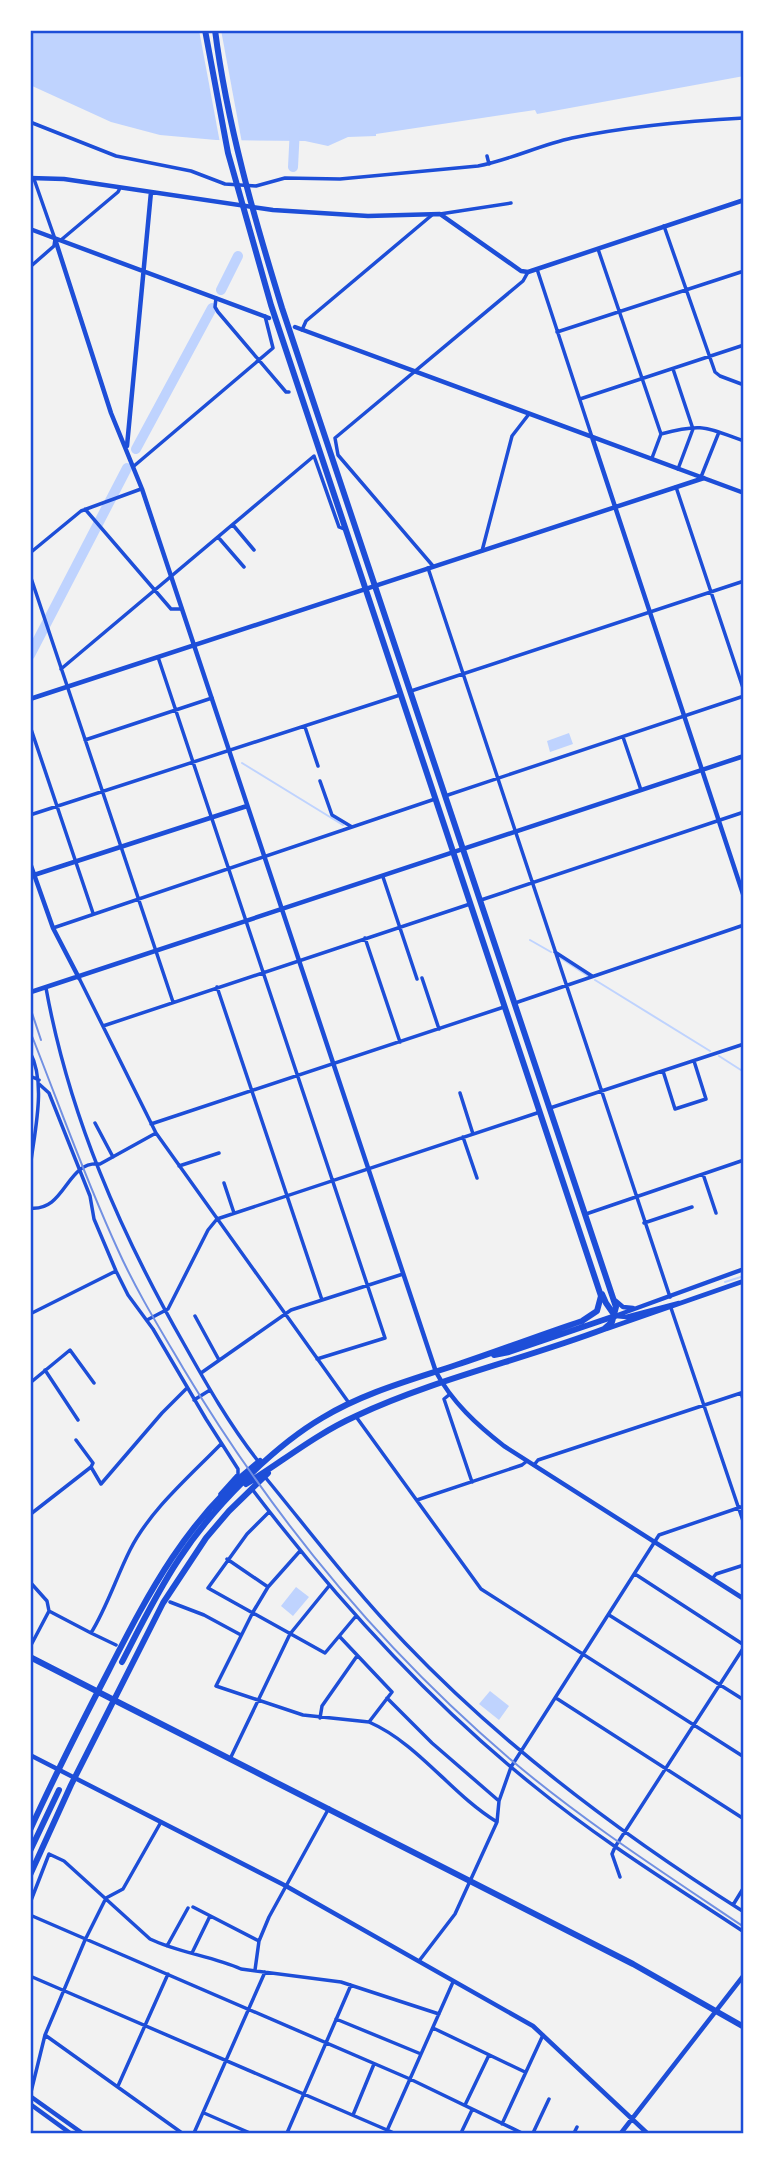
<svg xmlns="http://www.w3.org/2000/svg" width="774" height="2163" font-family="Roboto,sans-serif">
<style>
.water{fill:#bfd3fe}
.pier{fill:#f2f2f2}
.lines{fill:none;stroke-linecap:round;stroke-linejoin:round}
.stream{stroke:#bfd3fe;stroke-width:2}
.river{stroke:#bfd3fe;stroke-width:10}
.minor{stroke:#1d4ed8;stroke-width:3.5}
.tertiary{stroke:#1d4ed8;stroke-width:4.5}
.primary{stroke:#1d4ed8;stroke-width:6}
.trunk{stroke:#1d4ed8;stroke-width:6}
.rail{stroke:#7290e2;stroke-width:2}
.neatline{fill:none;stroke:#1d4ed8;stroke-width:2.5}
</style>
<rect width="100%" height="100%" fill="#f2f2f2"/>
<path class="water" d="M 30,30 L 744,30 L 744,76 L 537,114 L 535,110 L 376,134 L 376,136 L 348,137 L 328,146 L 305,141 L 216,140 L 160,135 L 111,122 L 30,85 Z
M 569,733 L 573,744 L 550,752 L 547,741 Z
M 296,1587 L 309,1597 L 293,1616 L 281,1606 Z
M 490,1691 L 509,1706 L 499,1720 L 479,1704 Z"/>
<path class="pier" d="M 199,30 L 221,30 L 242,143 L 220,143 Z"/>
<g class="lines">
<path class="stream" d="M 242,763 L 343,825
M 530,940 L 551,952
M 559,957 L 588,976
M 595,980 L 710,1051
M 719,1056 L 744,1072
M 725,1282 L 744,1276"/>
<path class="river" d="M 293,167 L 295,128
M 221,290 L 238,256
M 136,449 L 212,308
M 30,655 L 127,468"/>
<path class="minor" d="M 30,122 L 116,156 L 191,171 L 225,184 L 256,186 L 285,178 L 340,179 L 478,166 C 510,160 540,145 572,138 C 629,126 687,121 744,118
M 487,156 L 489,164
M 440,214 L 511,203
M 664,226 L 715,372 L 720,376 L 744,385
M 61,240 L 118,192 L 120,188
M 598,249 L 661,434 L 652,458
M 30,267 L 54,246 L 55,239 L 34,179
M 537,269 L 592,437
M 216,298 L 215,307 L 218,312 L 286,392 L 289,392
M 302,330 L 306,321 L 432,215
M 557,332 L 744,271
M 673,369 L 693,429 L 678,469
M 580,399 L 744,345
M 661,434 C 702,423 705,427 744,441
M 134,466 L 273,348 L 265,316
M 701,477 L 719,432
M 676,487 L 744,691
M 85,509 L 171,609 L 182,609
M 233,525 L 254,550
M 218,537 L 244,567
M 482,551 L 512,436 L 529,414
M 30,553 L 81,511 L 141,489
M 433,566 L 338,455 L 335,438 L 523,281 L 528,272
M 428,568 L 670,1297
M 30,575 L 173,1002
M 158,657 L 385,1338 L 317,1359
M 61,669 L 314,456 L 339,527 L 344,529
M 411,691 L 744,581
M 30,726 L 93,913
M 305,727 L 318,766
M 623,737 L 641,790
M 85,740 L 212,698
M 320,781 L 332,815 L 352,827
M 445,796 L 744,696
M 30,815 L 400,695
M 383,877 L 417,979
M 481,900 L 744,812
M 53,928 L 435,799
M 365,938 L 400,1042
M 555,952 L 592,976
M 79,978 L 156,1133 L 349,1403
M 422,978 L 439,1029
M 217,987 L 322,1300
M 46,988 C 69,1115 120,1232 184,1344 C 207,1385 229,1424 258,1461
M 515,1003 L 744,925
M 103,1026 L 470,904
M 30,1052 C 47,1084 34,1133 30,1169
M 663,1071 L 675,1109 L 706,1099 L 694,1061
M 30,1076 L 39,1080
M 39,1084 L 49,1093 L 90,1196 L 94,1219 L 116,1271 L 128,1295 L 153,1329 L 206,1419 L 238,1469 L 238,1474 L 220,1494
M 460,1093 L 473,1134
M 550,1108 L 744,1044
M 95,1123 L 113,1157
M 151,1124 L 504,1007
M 463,1137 L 477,1178
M 179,1166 L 219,1153
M 703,1174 L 716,1213
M 224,1183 L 234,1213
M 30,1208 C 66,1212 66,1160 100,1164 L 156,1133
M 586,1214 L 744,1160
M 644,1223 L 692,1207
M 671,1308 L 744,1524
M 30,1314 L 116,1271
M 195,1316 L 219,1360
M 147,1320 L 168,1309 L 208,1230 L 217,1219 L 540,1112
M 45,1370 L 78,1420
M 201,1373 L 291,1310 L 403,1274
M 30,1383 L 70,1350 L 94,1383
M 741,1393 L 744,1402
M 450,1394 L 444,1399 L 472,1482
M 194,1400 L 210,1390
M 357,1418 L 481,1589 L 744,1757
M 76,1440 L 93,1463 L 91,1467
M 534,1465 L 538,1460 L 744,1392
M 265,1477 C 311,1533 354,1590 405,1643 C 505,1748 622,1835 744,1912
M 252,1489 C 335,1598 427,1700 534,1786 C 600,1840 673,1885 744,1932
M 417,1500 L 522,1465 L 527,1461
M 30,1510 L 32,1513 L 91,1467 L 101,1484 L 162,1413 L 187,1388
M 269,1512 L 247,1534 L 208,1588 L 325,1653 L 356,1616
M 300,1551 L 268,1587 L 253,1612 L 216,1686 L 303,1715 L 369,1722
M 227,1559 L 268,1587
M 635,1574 L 744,1645
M 712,1579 L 716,1574 L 744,1565
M 30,1582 L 47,1601 L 49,1611
M 170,1602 L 204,1615 L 241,1635
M 609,1615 L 744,1700
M 91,1633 L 116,1645
M 340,1637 L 392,1692 L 369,1722 C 419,1744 451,1794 497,1822
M 30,1647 L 49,1611 L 91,1633 C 107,1607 116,1578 130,1550 C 150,1510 190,1476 221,1444
M 387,1698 L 432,1743 L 499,1801
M 556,1698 L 744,1819
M 320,1718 L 322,1706 L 357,1656
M 230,1759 L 290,1634 L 329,1586
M 620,1877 L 612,1854 L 615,1847 L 744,1647
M 30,1903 L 49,1854 L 64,1861 L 150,1939 C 179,1953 212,1956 241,1969 L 341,1982 L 439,2014
M 733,1905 L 744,1887
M 193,1907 L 259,1941
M 30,1915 L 410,2079 L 522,2133
M 167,1946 L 188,1908
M 192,1953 L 210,1916
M 419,1961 L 455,1914 L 497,1822 L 499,1801 L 511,1767 L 659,1535 L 744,1506
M 255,1970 L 259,1941 L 269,1917 L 329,1808
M 30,1976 L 394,2133
M 336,2019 L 421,2054
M 433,2028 L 525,2072
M 45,2035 L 182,2133
M 118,2086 L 168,1974
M 30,2096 L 45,2035 L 85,1940 L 106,1898 L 123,1889 L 161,1822
M 465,2105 L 489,2055
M 204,2113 L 250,2133
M 353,2115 L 374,2064
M 502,2124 L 543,2035
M 194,2133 L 265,1972
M 287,2133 L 351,1985
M 386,2133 L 453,1982
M 461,2133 L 472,2110
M 533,2133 L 549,2099
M 574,2133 L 577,2127"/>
<path class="tertiary" d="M 30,178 L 64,179 L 273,210 L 368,216 L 440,214 L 521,271 L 528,272 L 744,200
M 30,229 L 269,318
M 55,239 L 111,413 L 142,489 L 436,1372 C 452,1402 477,1425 504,1446 L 744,1599
M 295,327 L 744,493
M 592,437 L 744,897
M 127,446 L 151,192
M 30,699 L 704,478
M 30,863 L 53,928 L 79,978
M 34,875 L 247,806
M 31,992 L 744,756
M 616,1301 L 623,1307 L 633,1308
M 615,1316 L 744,1269
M 616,1316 L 626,1317 L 679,1303
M 606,1329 L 744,1281
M 30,1755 L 286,1886 L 533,2026 L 647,2133
M 30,2096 L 82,2133
M 30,2104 L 70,2133
M 621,2133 L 744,1975"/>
<path class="primary" d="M 114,1700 L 633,1964 L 744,2027"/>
<path class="trunk" d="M 215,30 C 227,124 254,217 282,308 L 616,1307 L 612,1322 L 604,1329 C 522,1360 435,1379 356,1416 C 316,1434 283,1461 246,1484
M 602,1294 L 606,1303 L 615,1316
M 494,1355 L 509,1352 L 615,1316
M 30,1657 L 114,1700
M 122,1662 C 140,1627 157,1592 179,1559 C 211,1510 271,1448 322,1418 C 363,1393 411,1380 456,1365 C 498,1351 540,1335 582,1321 L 597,1311 L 601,1296 L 271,305 L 228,153 L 205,30
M 30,1830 C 54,1777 81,1724 108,1672 C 149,1592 188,1517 260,1461
M 30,1851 L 59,1790
M 30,1875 L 71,1785 L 163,1603 L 206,1538 L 229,1511 L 268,1473"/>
<path class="rail" d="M 30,1007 L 41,1040
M 30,1031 C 59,1104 85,1179 118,1250 C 136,1290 160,1329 183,1368 C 271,1515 379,1647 510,1759 C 583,1821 664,1873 744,1927"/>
</g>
<rect width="774" height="2163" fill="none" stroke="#ffffff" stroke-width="63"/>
<rect x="32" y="32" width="710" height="2100" class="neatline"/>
</svg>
